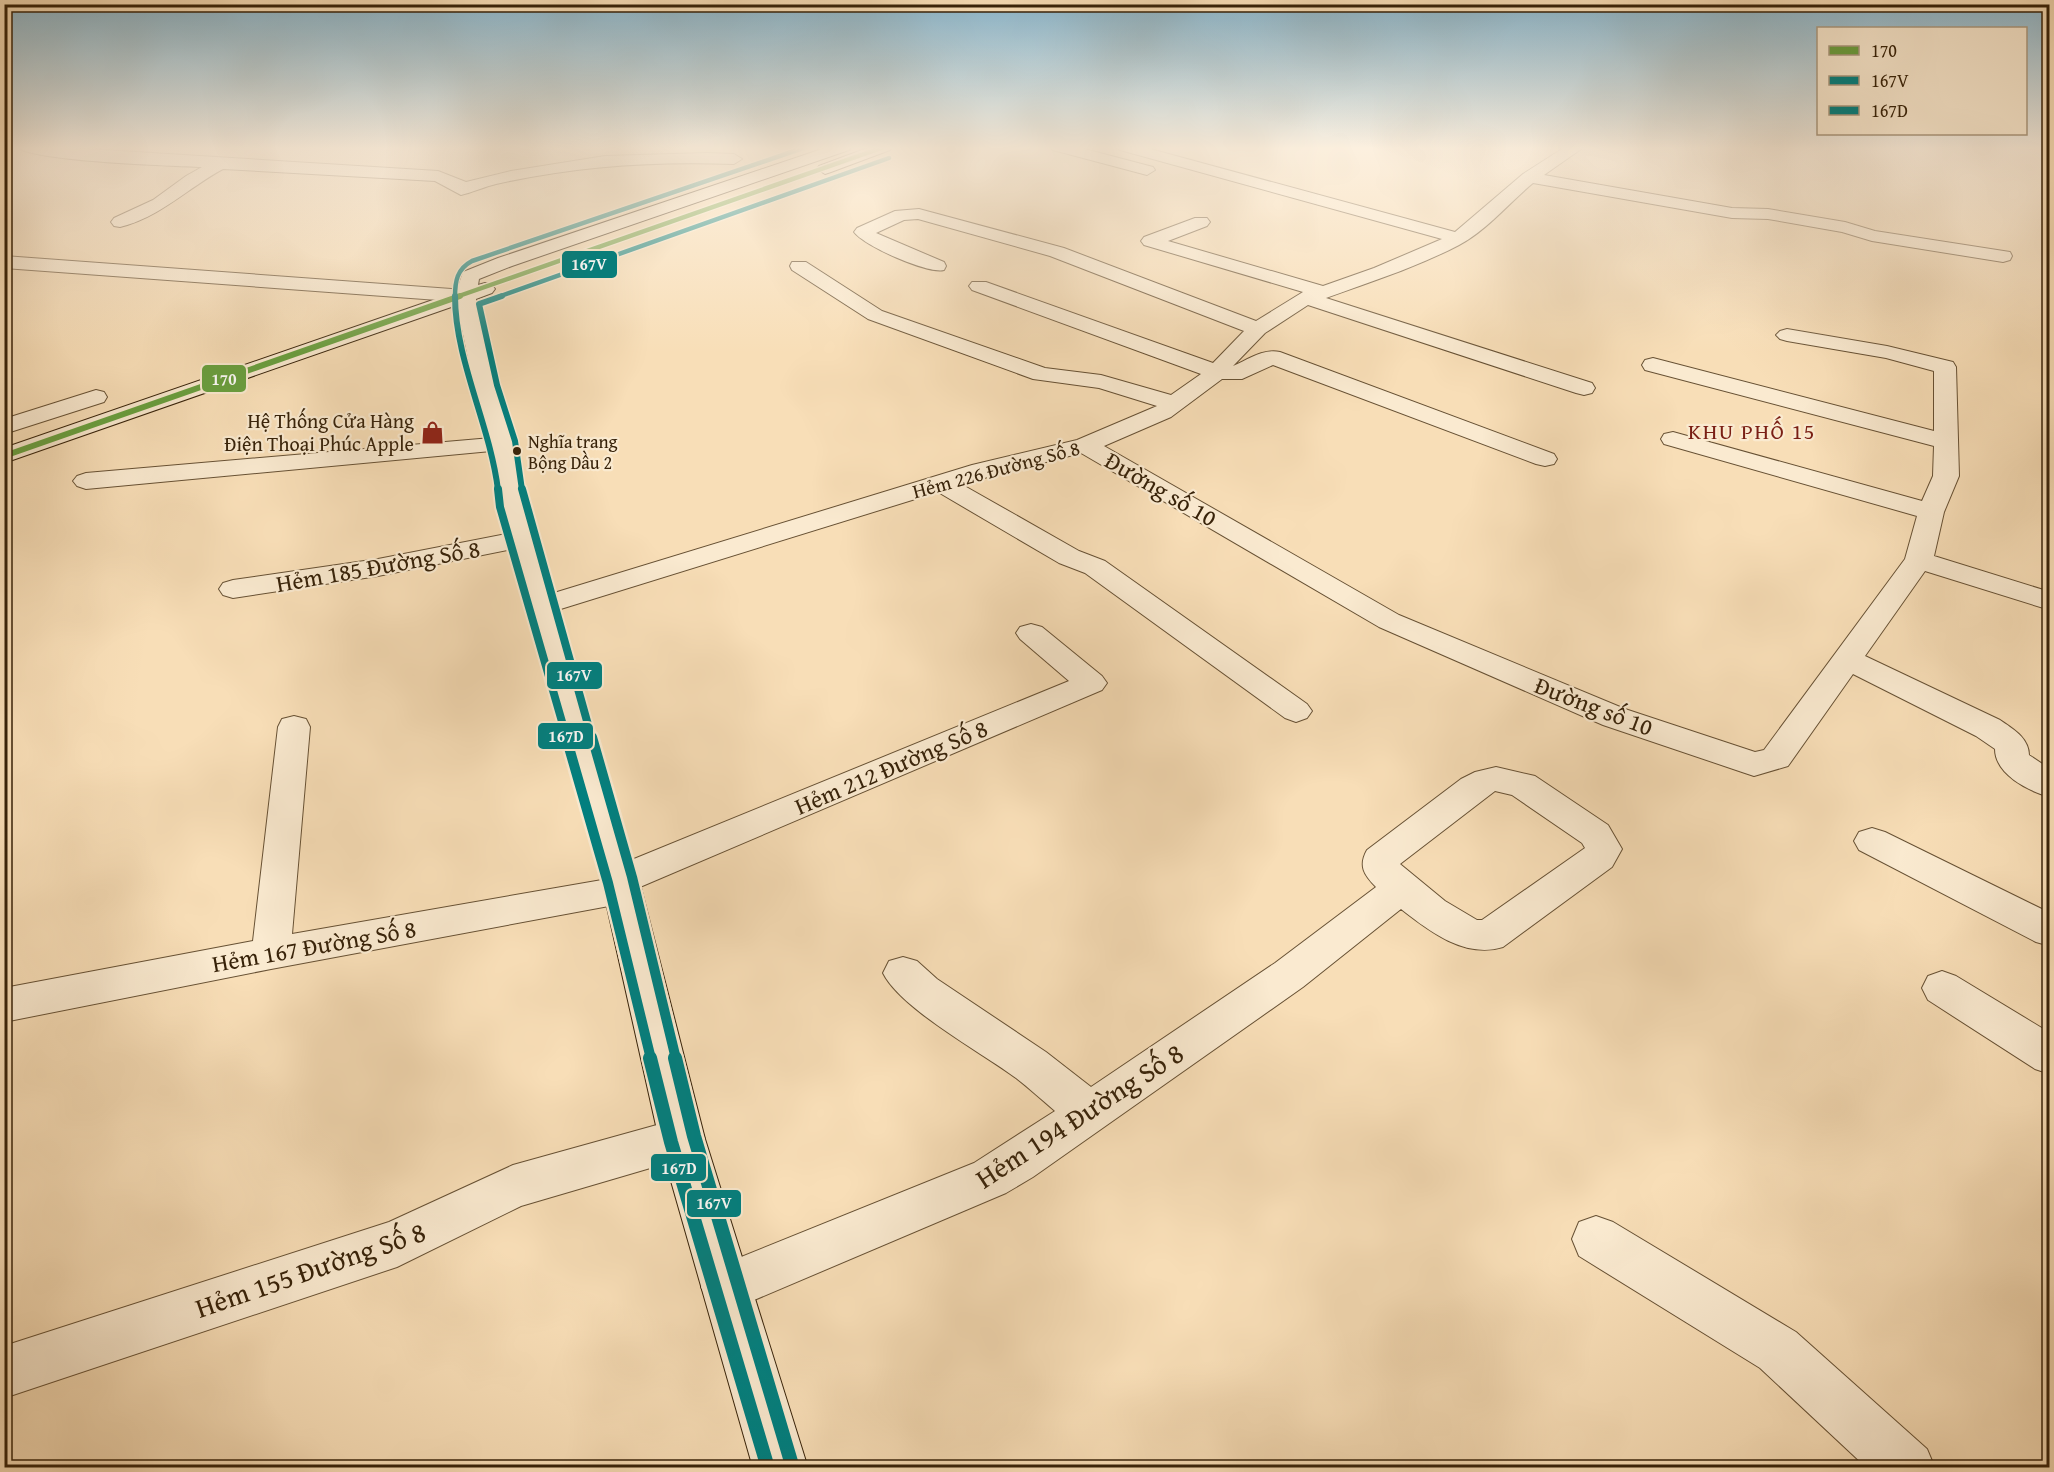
<svg xmlns="http://www.w3.org/2000/svg" width="2054" height="1472" font-family="'Gentium Book Plus',serif">
<style>
.lines{fill:none;stroke-linecap:round;stroke-linejoin:round}
.street-casing{stroke:#675134;stroke-width:2}
.secondary-casing{stroke:#372209;stroke-width:2}
.street{fill:#faead0;fill-rule:evenodd}
.secondary{fill:#faead0;fill-rule:evenodd}
.bus-1-far1-casing{stroke:#faead0;stroke-width:7}
.bus-1-casing{stroke:#faead0;stroke-width:9}
.bus-2-far4-casing{stroke:#faead0;stroke-width:7}
.bus-2-far3-casing{stroke:#faead0;stroke-width:9}
.bus-2-far2-casing{stroke:#faead0;stroke-width:12}
.bus-2-far1-casing{stroke:#faead0;stroke-width:15}
.bus-2-casing{stroke:#faead0;stroke-width:18}
.bus-3-far4-casing{stroke:#faead0;stroke-width:7}
.bus-3-far3-casing{stroke:#faead0;stroke-width:9}
.bus-3-far2-casing{stroke:#faead0;stroke-width:12}
.bus-3-far1-casing{stroke:#faead0;stroke-width:15}
.bus-3-casing{stroke:#faead0;stroke-width:18}
.bus-1-far1{stroke:#69a03f;stroke-width:4.5}
.bus-1{stroke:#69a03f;stroke-width:6}
.bus-2-far4{stroke:#008080;stroke-width:4.5}
.bus-2-far3{stroke:#008080;stroke-width:6}
.bus-2-far2{stroke:#008080;stroke-width:8}
.bus-2-far1{stroke:#008080;stroke-width:10}
.bus-2{stroke:#008080;stroke-width:14}
.bus-3-far4{stroke:#008080;stroke-width:4.5}
.bus-3-far3{stroke:#008080;stroke-width:6}
.bus-3-far2{stroke:#008080;stroke-width:8}
.bus-3-far1{stroke:#008080;stroke-width:10}
.bus-3{stroke:#008080;stroke-width:14}
.bus-dot{fill:#372209;stroke:#faead0;stroke-width:2}
.labels{text-anchor:middle;dominant-baseline:central;stroke-width:4.5;stroke-linejoin:round;paint-order:stroke}
.far-bus-label{font-size:18px;fill:#372209;stroke:#faead0;text-anchor:start}
.far-poi-label{font-size:20px;fill:#372209;stroke:#faead0;text-anchor:end}
.far-street-label{font-size:20px;fill:#372209;stroke:#faead0}
.far-neighbourhood-label{font-size:22px;letter-spacing:1.5px;fill:#7a1f14;stroke:#faead0}
.street-label{font-size:24px;fill:#372209;stroke:#faead0}
.near-street-label{font-size:28px;fill:#372209;stroke:#faead0}
.line-badge{stroke:#faead0;stroke-width:2}
.badge-label{font-size:16px;text-anchor:middle;font-weight:bold;fill:#fff}
</style>
<rect width="100%" height="100%" fill="#f8deb7"/>
<filter id="stains"><feTurbulence type="fractalNoise" baseFrequency=".00333" numOctaves="4"/><feColorMatrix values="0 0 0 0 .2 0 0 0 0 .09 0 0 0 0 .02 0 0 0 .5 -.17"/></filter>
<radialGradient id="worn" r=".72"><stop offset=".6" stop-color="#630" stop-opacity="0"/><stop offset="1" stop-color="#630" stop-opacity=".3"/></radialGradient>
<g class="lines">
<defs>
<path id="street" d="M 17,147 L 56,147 L 438,171 L 466,182 L 511,171 L 605,156 L 707,153 L 734,154 L 742,159 L 734,164 C 654,161 575,166 496,184 C 484,187 473,192 461,195 L 435,181 L 223,169 C 189,187 159,218 120,227 L 114,226 L 111,222 L 114,218 L 153,200 L 186,176 L 202,167 C 174,166 31,161 17,147 Z
M 1050,147 L 1077,147 L 1153,167 L 1155,170 L 1147,175 L 1053,150 Z
M 1117,147 L 1143,147 L 1455,232 L 1523,174 L 1565,147 L 1584,147 L 1544,175 L 1732,208 L 1768,209 L 1845,222 L 1875,231 L 2010,252 L 2012,256 L 2010,260 L 2003,262 L 1872,241 L 1842,232 L 1768,219 L 1732,218 L 1533,183 C 1509,203 1486,231 1459,245 C 1417,267 1370,282 1326,298 L 1592,383 L 1595,388 L 1592,393 L 1584,395 L 1576,393 L 1308,305 L 1265,333 L 1233,366 C 1247,360 1264,348 1280,352 L 1554,454 L 1557,459 L 1554,464 L 1545,466 L 1536,464 L 1273,365 L 1242,379 L 1222,379 L 1171,417 L 1104,446 L 1399,615 L 1625,709 L 1755,752 L 1764,750 L 1905,559 L 1917,516 L 1664,444 L 1661,439 L 1664,434 L 1673,432 L 1922,501 L 1933,476 L 1934,446 L 1645,370 L 1642,365 L 1645,360 L 1653,358 L 1934,431 L 1934,371 L 1886,358 L 1787,341 L 1780,339 L 1776,335 L 1780,331 L 1787,329 L 1887,346 L 1953,362 L 1956,367 L 1959,476 L 1944,512 L 1934,556 L 2050,592 L 2050,610 L 1925,571 L 1865,656 L 2000,720 C 2013,729 2029,738 2029,755 L 2050,769 L 2050,797 C 2028,791 1995,774 1995,749 L 1976,736 L 1853,674 L 1788,766 L 1754,776 L 1742,772 L 1603,725 L 1379,627 L 1081,453 L 961,484 L 1079,551 L 1105,561 L 1307,704 L 1312,711 L 1307,718 L 1296,722 L 1285,718 L 1085,573 L 1059,563 L 938,492 L 551,612 L 541,615 L 531,612 L 526,606 L 531,600 L 972,465 L 1077,440 L 1157,406 L 1099,388 L 1033,379 L 868,319 L 792,270 L 790,266 L 792,262 L 806,262 L 882,311 L 1045,368 L 1101,375 L 1171,395 L 1201,374 L 972,290 L 969,286 L 972,282 L 986,282 L 1213,363 L 1244,331 L 1050,256 L 918,219 L 904,220 L 876,233 L 944,262 L 946,266 L 944,270 C 928,274 864,246 854,232 L 857,228 L 895,211 L 919,209 L 1064,248 L 1256,321 L 1303,292 L 1144,245 L 1141,241 L 1144,237 L 1195,218 L 1207,218 L 1210,222 L 1207,226 L 1168,241 L 1323,286 L 1374,268 L 1442,239 L 1120,150 Z
M 4,256 L 465,290 L 472,292 L 475,296 L 472,300 L 465,302 L 4,268 Z
M 96,390 L 104,392 L 107,397 L 104,402 L 4,434 L 4,419 Z
M 503,437 L 512,439 L 515,444 L 512,449 L 86,489 L 77,486 L 73,481 L 77,476 L 86,473 Z
M 522,531 L 532,533 L 536,539 L 532,545 L 378,576 L 233,598 L 223,595 L 219,589 L 223,583 L 233,580 L 378,559 Z
M 1031,624 L 1042,627 L 1102,676 L 1107,683 L 1102,690 L 640,887 L 642,891 L 636,901 L 271,969 L 4,1022 L 4,988 L 253,941 L 278,727 L 282,719 L 294,716 L 306,719 L 310,727 L 292,934 L 602,880 L 607,870 L 1069,681 L 1020,639 L 1016,633 L 1020,627 Z
M 1496,767 L 1535,776 L 1608,825 L 1622,849 L 1612,867 L 1503,947 C 1465,959 1429,931 1401,909 L 1303,987 L 1033,1177 L 1006,1193 L 726,1312 L 709,1304 L 701,1287 L 709,1270 L 974,1163 L 1055,1111 C 1042,1100 1029,1088 1016,1078 C 981,1052 901,1009 883,973 L 889,961 L 903,957 L 917,961 L 937,979 L 1046,1052 L 1091,1087 L 1275,963 L 1376,887 C 1364,875 1358,866 1367,850 L 1461,779 L 1475,772 ZM 1495,791 L 1512,795 L 1582,843 L 1585,848 L 1482,920 L 1477,920 L 1445,901 L 1400,864 Z
M 1872,828 L 1885,832 L 2050,913 L 2050,946 L 2036,942 L 1859,850 L 1854,841 L 1859,832 Z
M 1942,971 L 1956,976 L 2050,1033 L 2050,1074 L 2035,1069 L 1928,1000 L 1922,988 L 1928,976 Z
M 682,1118 L 698,1124 L 705,1139 L 698,1154 L 521,1206 L 397,1267 L 4,1398 L 4,1346 L 389,1222 L 513,1165 Z
M 1596,1216 L 1613,1222 L 1796,1332 L 1927,1449 L 1935,1468 L 1867,1468 L 1760,1368 L 1579,1256 L 1572,1239 L 1579,1222 Z"/>
<path id="secondary" d="M 828,147 L 852,147 L 849,150 L 512,266 L 479,279 L 478,285 L 485,283 L 492,285 L 495,289 L 492,293 L 476,299 L 496,388 L 515,444 L 525,504 L 639,880 L 705,1139 L 808,1468 L 753,1468 L 659,1139 L 601,880 L 499,504 L 491,444 L 474,388 L 457,305 L 4,463 L 4,448 L 456,292 L 463,272 L 498,258 Z
M 870,147 L 893,147 L 890,150 L 831,172 L 825,174 L 817,169 L 819,166 Z"/>
</defs>
<use href="#street" class="street-casing"/>
<use href="#secondary" class="secondary-casing"/>
<use href="#street" class="street"/>
<use href="#secondary" class="secondary"/>
<defs>
<path id="bus-1-far1" d="M 456,297 L 884,147"/>
<path id="bus-1" d="M 4,456 L 460,296"/>
<path id="bus-2-far4" d="M 498,297 L 889,158"/>
<path id="bus-2-far3" d="M 502,296 L 479,304 L 497,385 L 515,441 L 522,490"/>
<path id="bus-2-far2" d="M 522,489 L 592,739"/>
<path id="bus-2-far1" d="M 592,737 L 632,877 L 676,1059"/>
<path id="bus-2" d="M 675,1058 L 694,1136 L 792,1465"/>
<path id="bus-3-far4" d="M 455,297 C 455,281 457,269 472,261 L 806,147"/>
<path id="bus-3-far3" d="M 455,296 C 455,360 490,425 498,490"/>
<path id="bus-3-far2" d="M 498,489 L 500,507 L 567,739"/>
<path id="bus-3-far1" d="M 566,737 L 608,883 L 651,1059"/>
<path id="bus-3" d="M 650,1058 L 671,1142 L 768,1468"/>
</defs>
<use href="#bus-1-far1" class="bus-1-far1-casing"/>
<use href="#bus-1" class="bus-1-casing"/>
<use href="#bus-2-far4" class="bus-2-far4-casing"/>
<use href="#bus-2-far3" class="bus-2-far3-casing"/>
<use href="#bus-2-far2" class="bus-2-far2-casing"/>
<use href="#bus-2-far1" class="bus-2-far1-casing"/>
<use href="#bus-2" class="bus-2-casing"/>
<use href="#bus-3-far4" class="bus-3-far4-casing"/>
<use href="#bus-3-far3" class="bus-3-far3-casing"/>
<use href="#bus-3-far2" class="bus-3-far2-casing"/>
<use href="#bus-3-far1" class="bus-3-far1-casing"/>
<use href="#bus-3" class="bus-3-casing"/>
<use href="#bus-1-far1" class="bus-1-far1"/>
<use href="#bus-1" class="bus-1"/>
<use href="#bus-2-far4" class="bus-2-far4"/>
<use href="#bus-2-far3" class="bus-2-far3"/>
<use href="#bus-2-far2" class="bus-2-far2"/>
<use href="#bus-2-far1" class="bus-2-far1"/>
<use href="#bus-2" class="bus-2"/>
<use href="#bus-3-far4" class="bus-3-far4"/>
<use href="#bus-3-far3" class="bus-3-far3"/>
<use href="#bus-3-far2" class="bus-3-far2"/>
<use href="#bus-3-far1" class="bus-3-far1"/>
<use href="#bus-3" class="bus-3"/>
</g>
<linearGradient id="sky" x2="0" y2="1"><stop stop-color="#8bb8cf"/><stop offset="0.42" stop-color="#fcf0df"/><stop offset="1" stop-color="#fcf0df" stop-opacity="0"/></linearGradient>
<rect width="2054" height="353" fill="url(#sky)"/>
<defs>
<symbol id="shop-bare" viewBox="-9 -9 18 18"><path d="M-5-2.5h2.3a2.7 3.5 0 0 1 5.4 0H5L5.5 6h-11ZM-1.5-2.5h3a1.5 2.3 0 0 0-3 0Z" fill="#8f2418" stroke="#faead0" stroke-width="2.5" paint-order="stroke"/></symbol>
</defs>
<g fill-rule="evenodd">
<use href="#shop-bare" x="416" y="416" width="33" height="33"/>
</g>
<circle class="bus-dot" cx="517" cy="451" r="5"/>
<g class="labels">
<g class="far-bus-label">
<text x="528" y="441">Nghĩa trang<tspan x="528" dy="21">Bộng Dầu 2</tspan></text>
</g>
<g class="far-poi-label">
<text x="414" y="420">Hệ Thống Cửa Hàng<tspan x="414" dy="23">Điện Thoại Phúc Apple</tspan></text>
</g>
<g class="far-street-label">
<text transform="translate(996 469) rotate(-15)">Hẻm 226 Đường Số 8</text>
</g>
<g class="far-neighbourhood-label">
<text x="1752" y="431">KHU PHỐ 15</text>
</g>
<g class="street-label">
<text transform="translate(1161 489) rotate(30)">Đường số 10</text>
<text transform="translate(378 566) rotate(-10)">Hẻm 185 Đường Số 8</text>
<text transform="translate(1594 706) rotate(21)">Đường số 10</text>
<text transform="translate(891 767) rotate(-23)">Hẻm 212 Đường Số 8</text>
<text transform="translate(314 946) rotate(-10)">Hẻm 167 Đường Số 8</text>
</g>
<g class="near-street-label">
<text transform="translate(1079 1115) rotate(-33)">Hẻm 194 Đường Số 8</text>
<text transform="translate(310 1269) rotate(-19)">Hẻm 155 Đường Số 8</text>
</g>
</g>
<g class="line-badge">
<rect x="561" y="250" width="57" height="29" rx="6" fill="#008080"/>
<rect x="201" y="364" width="46" height="29" rx="6" fill="#69a03f"/>
<rect x="546" y="661" width="57" height="29" rx="6" fill="#008080"/>
<rect x="537" y="722" width="57" height="28" rx="6" fill="#008080"/>
<rect x="650" y="1153" width="57" height="29" rx="6" fill="#008080"/>
<rect x="686" y="1189" width="56" height="29" rx="6" fill="#008080"/>
</g>
<g class="badge-label">
<text x="589" y="270">167V</text>
<text x="224" y="385">170</text>
<text x="574" y="681">167V</text>
<text x="566" y="742">167D</text>
<text x="679" y="1174">167D</text>
<text x="714" y="1209">167V</text>
</g>
<rect width="2054" height="1472" fill="none" stroke="#f8deb7" stroke-width="24"/>
<rect x="6" y="6" width="2042" height="1460" fill="none" stroke="#372209" stroke-width="3"/>
<rect x="12" y="12" width="2030" height="1448" fill="none" stroke="#372209" stroke-width="1.5"/>
<rect x="1817" y="27" width="210" height="108" fill="#faead0" stroke="#ac9a80" stroke-width="1.5"/>
<rect x="1829" y="46" width="30" height="9" fill="#69a03f" stroke="#ac9a80" stroke-width="1.5"/>
<text x="1871" y="57" font-size="18" fill="#372209">170</text>
<rect x="1829" y="76" width="30" height="9" fill="#008080" stroke="#ac9a80" stroke-width="1.5"/>
<text x="1871" y="87" font-size="18" fill="#372209">167V</text>
<rect x="1829" y="106" width="30" height="9" fill="#008080" stroke="#ac9a80" stroke-width="1.5"/>
<text x="1871" y="117" font-size="18" fill="#372209">167D</text>
<rect width="100%" height="100%" filter="url(#stains)"/>
<rect width="100%" height="100%" fill="url(#worn)"/>
</svg>
